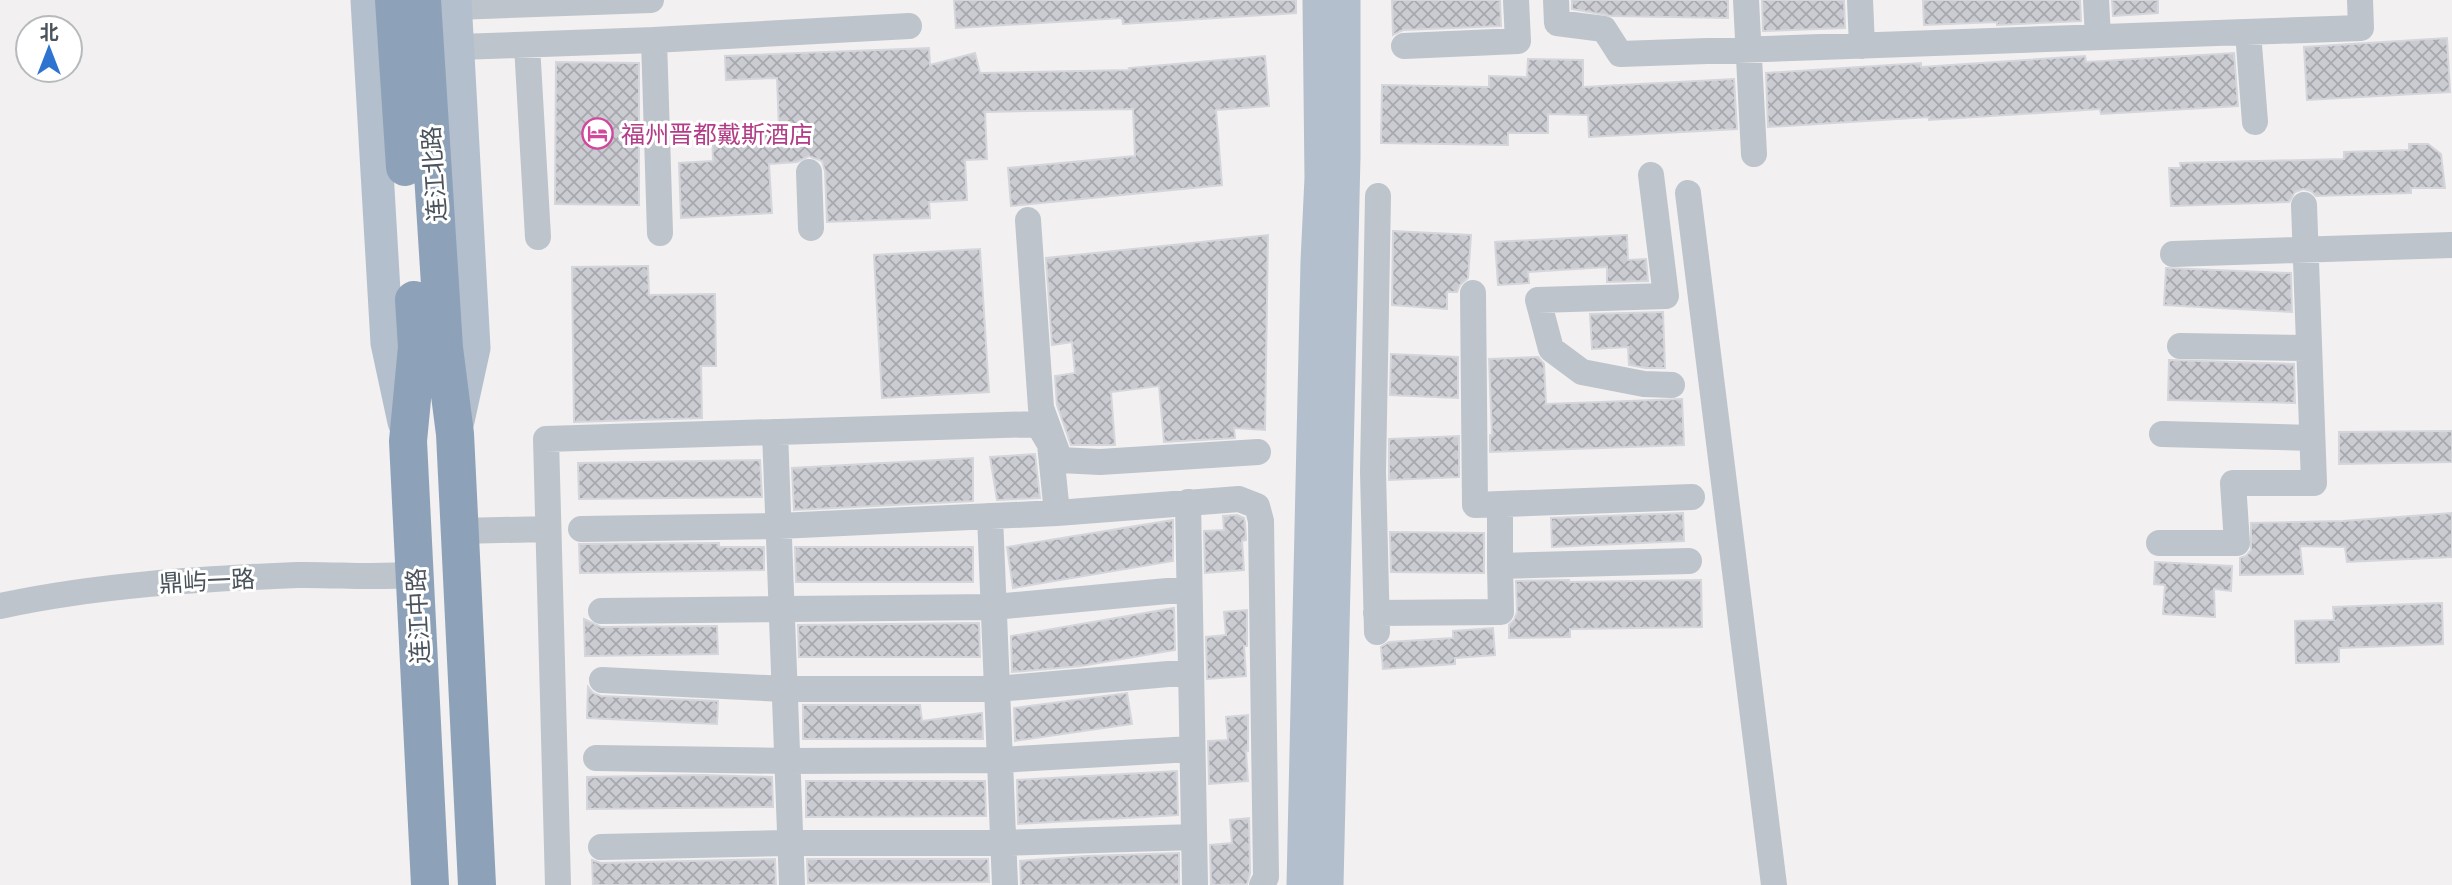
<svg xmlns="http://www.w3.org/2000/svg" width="2452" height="885" font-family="Manrope,'Noto Sans SC',sans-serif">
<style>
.building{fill:url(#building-cross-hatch);stroke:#d5d6db;stroke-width:2}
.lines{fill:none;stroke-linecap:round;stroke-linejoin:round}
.minor{stroke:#bdc4cb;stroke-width:26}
.major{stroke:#b3bfcc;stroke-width:33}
.highway{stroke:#8da2b9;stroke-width:38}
.labels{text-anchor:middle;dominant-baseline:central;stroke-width:6;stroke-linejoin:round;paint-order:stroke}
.hotel-label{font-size:24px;fill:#b23c85;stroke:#fff;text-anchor:start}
.street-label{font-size:24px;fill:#4a535b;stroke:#fff}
</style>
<defs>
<pattern id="building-cross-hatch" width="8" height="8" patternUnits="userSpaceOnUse" patternTransform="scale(1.75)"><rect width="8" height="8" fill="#cbccd2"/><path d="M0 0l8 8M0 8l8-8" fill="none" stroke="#a7a8ad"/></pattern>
</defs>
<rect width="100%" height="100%" fill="#f2f0f0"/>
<path class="building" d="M 954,0 L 1296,0 L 1296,13 L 1123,24 L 1122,18 L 956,28 Z
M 1392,0 L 1500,0 L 1501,26 L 1403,30 L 1393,35 Z
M 1572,0 L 1728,0 L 1728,18 L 1612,16 L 1572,9 Z
M 1762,0 L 1844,0 L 1845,28 L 1763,31 Z
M 1923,0 L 2080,0 L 2081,21 L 1997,25 L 1997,22 L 1924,25 Z
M 2112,0 L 2158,0 L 2158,13 L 2113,16 Z
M 2447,38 L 2450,92 L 2307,100 L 2304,47 Z
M 929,48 L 930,65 L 975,53 L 980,73 L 1130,70 L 1129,68 L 1265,56 L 1269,106 L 1216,110 L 1222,185 L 1011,206 L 1008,168 L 1135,156 L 1133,109 L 985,112 L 987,159 L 965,160 L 967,200 L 929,202 L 930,218 L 827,222 L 825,171 L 822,161 L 809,156 L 797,162 L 769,164 L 772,213 L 681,218 L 679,163 L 713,161 L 712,132 L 779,129 L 777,78 L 726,80 L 725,56 Z
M 2234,53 L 2238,106 L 2101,114 L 2100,109 L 1929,120 L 1929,117 L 1768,127 L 1766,73 L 1921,63 L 1921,67 L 2085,56 L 2086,62 Z
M 1528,59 L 1583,60 L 1583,87 L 1734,79 L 1737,129 L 1589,137 L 1588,115 L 1548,114 L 1548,133 L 1508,133 L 1508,145 L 1381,143 L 1382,85 L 1489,87 L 1489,76 L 1527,77 Z
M 556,62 L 639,63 L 639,205 L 555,204 Z
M 2409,144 L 2428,144 L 2441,154 L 2445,188 L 2411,188 L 2411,193 L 2316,196 L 2311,191 L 2303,189 L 2295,192 L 2289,202 L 2171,206 L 2169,168 L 2181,168 L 2180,163 L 2344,159 L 2344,152 L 2409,150 Z
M 1393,231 L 1471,235 L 1468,278 L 1460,285 L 1457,292 L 1447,292 L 1447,309 L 1392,305 Z
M 1268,235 L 1265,430 L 1234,428 L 1235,438 L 1164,442 L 1159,386 L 1111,392 L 1115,445 L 1071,445 L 1057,405 L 1055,376 L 1075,373 L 1072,342 L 1052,345 L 1046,258 Z
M 1627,235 L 1628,260 L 1646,259 L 1648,281 L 1607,282 L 1607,267 L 1528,272 L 1529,283 L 1498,285 L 1495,242 Z
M 980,249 L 989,392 L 882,398 L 874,255 Z
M 648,266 L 649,295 L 715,294 L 716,366 L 701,366 L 702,418 L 574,422 L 572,267 Z
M 2166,268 L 2291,273 L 2292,312 L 2164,305 Z
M 1663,312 L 1665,368 L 1646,368 L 1629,365 L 1628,347 L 1592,349 L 1590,314 Z
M 1391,354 L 1458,357 L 1458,398 L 1390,395 Z
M 1538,357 L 1544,364 L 1546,404 L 1682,399 L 1684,445 L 1490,452 L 1490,435 L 1492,435 L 1489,359 Z
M 2169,360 L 2294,364 L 2295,403 L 2168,400 Z
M 2452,431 L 2452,462 L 2339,464 L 2339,432 Z
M 1459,436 L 1459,477 L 1389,480 L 1389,439 Z
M 1035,454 L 1040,498 L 997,500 L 990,457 Z
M 973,458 L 973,501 L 794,510 L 792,468 Z
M 760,460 L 762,497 L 579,499 L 578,463 Z
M 1683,513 L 1684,541 L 1552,547 L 1551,518 Z
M 2452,513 L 2452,557 L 2347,562 L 2345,547 L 2300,546 L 2303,574 L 2240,575 L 2240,558 L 2246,556 L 2251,550 L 2251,523 L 2343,521 Z
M 1237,515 L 1244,518 L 1245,523 L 1246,540 L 1242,541 L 1244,570 L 1205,573 L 1204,531 L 1224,530 L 1223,516 Z
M 1173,520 L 1173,561 L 1013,588 L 1007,547 Z
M 1390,532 L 1484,533 L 1484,573 L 1391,572 Z
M 719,543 L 719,547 L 764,547 L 764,570 L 580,573 L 579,544 Z
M 795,547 L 973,547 L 973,582 L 796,582 Z
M 2155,562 L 2232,566 L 2231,591 L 2214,589 L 2215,617 L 2163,614 L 2165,585 L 2154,584 Z
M 1569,580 L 1569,582 L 1701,580 L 1702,627 L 1570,629 L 1570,637 L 1509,638 L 1509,625 L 1514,620 L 1517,612 L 1516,581 Z
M 2442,603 L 2443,644 L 2339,648 L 2339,662 L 2296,663 L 2295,621 L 2334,620 L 2333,607 Z
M 1174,608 L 1175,650 L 1081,666 L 1012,672 L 1011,636 Z
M 1247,610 L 1247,646 L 1244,646 L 1246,676 L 1207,679 L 1206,637 L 1226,635 L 1224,612 Z
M 584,619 L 601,627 L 717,626 L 718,654 L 585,656 Z
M 979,623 L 980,657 L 799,657 L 798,625 Z
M 1493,628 L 1495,655 L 1455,658 L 1455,664 L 1383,669 L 1381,647 L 1389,642 L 1453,638 L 1453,631 Z
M 588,687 L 593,693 L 601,696 L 718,701 L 717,724 L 587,718 Z
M 1127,693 L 1132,724 L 1015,741 L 1014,708 Z
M 803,705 L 920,705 L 922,721 L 982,713 L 983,739 L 803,739 Z
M 1248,715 L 1248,751 L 1246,751 L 1248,781 L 1209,784 L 1208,741 L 1228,740 L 1226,717 Z
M 1177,771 L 1178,815 L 1018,824 L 1017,780 Z
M 703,775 L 772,777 L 773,807 L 587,809 L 587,777 Z
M 806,781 L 985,781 L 986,816 L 806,817 Z
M 1249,818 L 1250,873 L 1247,884 L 1211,885 L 1210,845 L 1232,843 L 1230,820 Z
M 1179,853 L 1179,884 L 1021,885 L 1020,861 L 1086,856 Z
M 775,859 L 776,885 L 593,885 L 592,860 L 601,863 Z
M 807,859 L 988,859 L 989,882 L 808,883 Z"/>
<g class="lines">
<path class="minor" d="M 1556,0 L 1557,23 L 1604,29 L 1620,54 L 2361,28 L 2360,0
M 1746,0 L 1754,154
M 1860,0 L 1862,46
M 2096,0 L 2098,37
M 455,7 L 651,0
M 2248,32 L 2255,122
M 527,45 L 538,237
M 1404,46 L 1518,41 L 1516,0
M 458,47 L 654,40
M 809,172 L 811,228
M 1651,175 L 1666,296 L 1538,300 L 1551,349 L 1582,372 L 1644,384 L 1672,385
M 1688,193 L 1774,885
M 1028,220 L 1041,408 L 1060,460 L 1100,462 L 1258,452
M 660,233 L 654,40 L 909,26
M 2173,254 L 2452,245
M 1473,293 L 1475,505 L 1692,497
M 2180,346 L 2309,348
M 775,432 L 792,885
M 2162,434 L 2312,438
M 1188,502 L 1195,885
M 1500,504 L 1500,566
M 990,516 L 1005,885
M 581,529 L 779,526 L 1057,513 L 1239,499 L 1257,506 L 1261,521 L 1266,877 L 1262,885
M 459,531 L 548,529
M 2159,543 L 2237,543 L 2233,483 L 2314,483 L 2304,205
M 0,606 C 98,585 197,579 297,575 C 337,574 375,579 415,574
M 601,611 L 994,607 L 1189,589
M 1376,613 L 1501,612 L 1500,566 L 1689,561
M 1377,632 L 1373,472 L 1378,196
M 602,680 L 785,689 L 997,689 L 1191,672
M 596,758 L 788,761 L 1000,760 L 1192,749
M 601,847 L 791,843 L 1003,843 L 1194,837
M 558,885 L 546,439 L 1038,424 L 1050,444 L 1057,513"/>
<path class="major" d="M 367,0 L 387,343 L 404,422
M 455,0 L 474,348 L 458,421
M 1303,885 L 1317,262 L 1321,178 L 1319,0
M 1327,885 L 1344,156 L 1344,0"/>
<path class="highway" d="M 394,0 L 405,167
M 422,0 L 444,348 L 455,434 L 477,885
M 414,300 L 417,347 L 408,441 L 430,885"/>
</g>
<defs>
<symbol id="hotel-ring" viewBox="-11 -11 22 22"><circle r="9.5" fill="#fff" stroke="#d1479c" stroke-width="1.5"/><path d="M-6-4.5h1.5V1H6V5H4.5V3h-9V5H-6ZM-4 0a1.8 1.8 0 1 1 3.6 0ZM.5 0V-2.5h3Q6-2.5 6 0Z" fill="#d1479c"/></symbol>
</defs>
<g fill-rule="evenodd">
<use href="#hotel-ring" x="580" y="116" width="35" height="35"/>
</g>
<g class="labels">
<g class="hotel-label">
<text x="621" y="133">福州晋都戴斯酒店</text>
</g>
<g class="street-label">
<text transform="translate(433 174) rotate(-94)">连江北路</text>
<text transform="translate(207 580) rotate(-3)">鼎屿一路</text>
<text transform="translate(417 616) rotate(-93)">连江中路</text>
</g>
</g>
<g transform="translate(49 49)"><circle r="33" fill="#ffffff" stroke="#b7babd" stroke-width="2"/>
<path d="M0-5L12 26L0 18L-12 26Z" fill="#2d73cf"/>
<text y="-10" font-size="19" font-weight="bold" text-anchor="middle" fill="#4a535b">北</text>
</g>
</svg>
